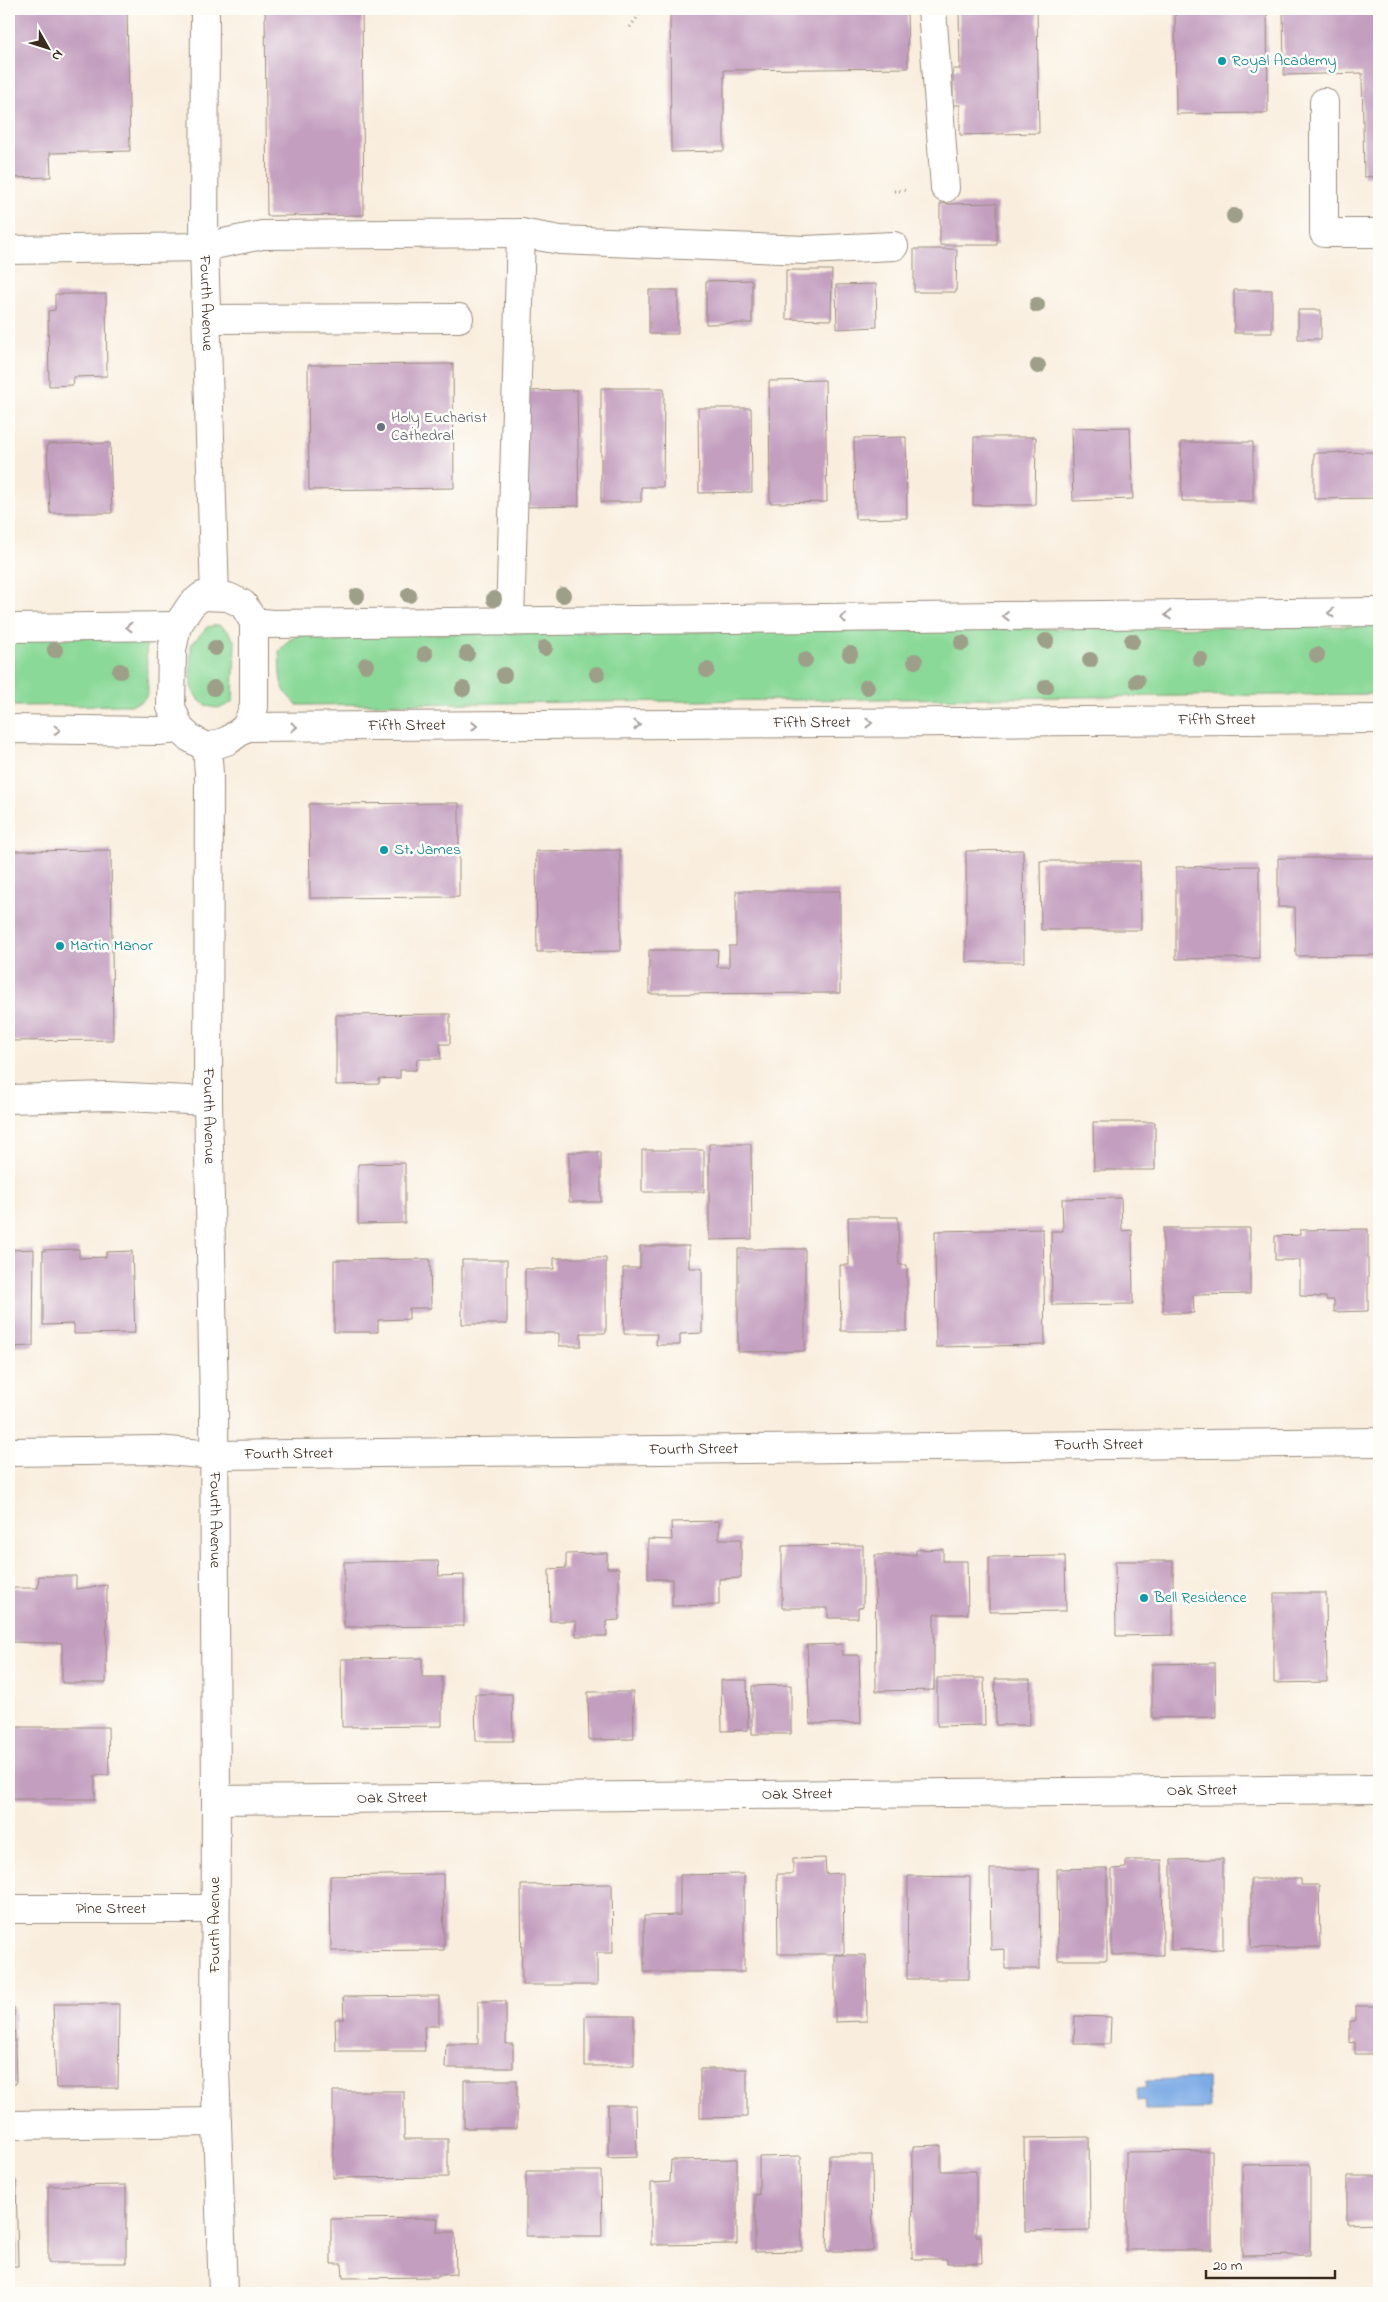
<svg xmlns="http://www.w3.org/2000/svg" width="1388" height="2302" font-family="'Indie Flower',sans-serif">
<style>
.green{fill:#8ad998;stroke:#62825b}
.water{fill:#7cabe6;stroke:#5c6a82}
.building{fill:#c39ebf}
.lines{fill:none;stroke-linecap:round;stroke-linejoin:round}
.minor-casing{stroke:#9a8c7e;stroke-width:30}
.path{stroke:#9a8c7e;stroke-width:3;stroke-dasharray:1 4;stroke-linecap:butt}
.minor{stroke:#fff;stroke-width:28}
.tree{fill:#9e9f89}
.oneway{stroke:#a79f9a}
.culture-dot{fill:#0f9aa8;stroke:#fdfcf7;stroke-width:2}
.worship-dot{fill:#6b7280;stroke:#fdfcf7;stroke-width:2}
.labels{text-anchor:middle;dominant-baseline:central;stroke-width:5;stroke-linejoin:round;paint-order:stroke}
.culture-label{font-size:16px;fill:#0d838f;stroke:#fdfcf7;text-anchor:start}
.street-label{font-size:16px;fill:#3b2a1e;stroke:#fdfcf7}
.worship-label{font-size:16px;fill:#5b616d;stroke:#fdfcf7;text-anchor:start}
</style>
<rect width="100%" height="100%" fill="#fdfcf7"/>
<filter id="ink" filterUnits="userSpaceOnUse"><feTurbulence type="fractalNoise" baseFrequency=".02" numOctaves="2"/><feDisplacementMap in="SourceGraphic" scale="10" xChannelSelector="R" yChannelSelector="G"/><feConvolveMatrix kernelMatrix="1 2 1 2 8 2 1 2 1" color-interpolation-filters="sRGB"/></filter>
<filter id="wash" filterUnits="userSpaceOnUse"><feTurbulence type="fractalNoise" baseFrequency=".0096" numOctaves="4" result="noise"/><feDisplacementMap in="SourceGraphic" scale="20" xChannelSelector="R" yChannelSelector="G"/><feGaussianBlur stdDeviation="1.12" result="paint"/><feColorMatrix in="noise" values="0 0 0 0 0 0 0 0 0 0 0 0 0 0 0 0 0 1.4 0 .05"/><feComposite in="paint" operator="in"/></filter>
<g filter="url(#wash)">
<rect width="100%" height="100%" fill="#f9eede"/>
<path class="green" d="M 219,625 L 228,631 L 235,642 L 233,701 C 226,707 217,710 208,706 C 185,697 191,664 191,645 L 207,627 Z
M 1379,626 L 1379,694 L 297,705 C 276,686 281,677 279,651 L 289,640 L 299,635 Z
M 9,636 L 138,637 L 146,644 L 148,694 L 141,702 L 132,705 L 9,706 Z"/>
<path class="water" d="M 1208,2078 L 1209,2109 L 1146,2110 L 1145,2100 L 1138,2101 L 1137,2089 L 1146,2088 L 1146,2080 Z"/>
<g id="blocks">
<path class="building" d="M 9,9 L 127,9 L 130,151 L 50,153 L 51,177 L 11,178 L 11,182 L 9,182 Z
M 265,9 L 362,9 L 364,215 L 267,216 Z
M 670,9 L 907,9 L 908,68 L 724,70 L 724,151 L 671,152 Z
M 959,9 L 1037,9 L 1039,133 L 960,135 L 960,105 L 953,105 L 953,69 L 960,69 Z
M 1175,9 L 1267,9 L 1268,113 L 1176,114 Z
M 1283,9 L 1379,9 L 1379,176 L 1364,177 L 1362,73 L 1284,75 Z
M 997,203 L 997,245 L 940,245 L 940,204 Z
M 914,249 L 957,249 L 956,292 L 914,292 Z
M 786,270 L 832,270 L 831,320 L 786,319 Z
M 752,280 L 752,323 L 706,324 L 706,281 Z
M 876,284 L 877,327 L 837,329 L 836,285 Z
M 649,290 L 678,290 L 678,334 L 649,334 Z
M 1234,290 L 1272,290 L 1272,333 L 1234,333 Z
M 55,294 L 106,294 L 107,376 L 74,377 L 73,385 L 49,386 L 48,311 L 55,310 Z
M 1298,310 L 1321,310 L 1321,339 L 1298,339 Z
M 453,364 L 454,488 L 309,490 L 308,365 Z
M 825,380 L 827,502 L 770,503 L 769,381 Z
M 601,388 L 664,388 L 663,487 L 641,487 L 641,502 L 601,502 Z
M 577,390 L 579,506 L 524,507 L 522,391 Z
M 698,408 L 751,408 L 752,492 L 699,493 Z
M 1130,427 L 1133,499 L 1073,501 L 1071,428 Z
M 906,437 L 907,518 L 855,519 L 854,438 Z
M 974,437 L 1036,437 L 1035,505 L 973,505 Z
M 1181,442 L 1253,442 L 1253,501 L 1182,501 Z
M 110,443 L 112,513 L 50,513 L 47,444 Z
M 1379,452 L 1379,498 L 1314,499 L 1314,453 Z
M 459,803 L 459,897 L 310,898 L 309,804 Z
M 111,850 L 113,1040 L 9,1041 L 9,851 Z
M 620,850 L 621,951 L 537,952 L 536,851 Z
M 1023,850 L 1024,962 L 966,962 L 966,851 Z
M 1278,858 L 1379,858 L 1379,955 L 1296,956 L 1295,907 L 1278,907 Z
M 1040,861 L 1140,861 L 1141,930 L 1041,930 Z
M 1259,866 L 1259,958 L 1176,959 L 1176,867 Z
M 736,891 L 840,891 L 840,993 L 649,994 L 649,950 L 718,950 L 717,967 L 729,967 L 729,946 L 736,946 Z
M 450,1014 L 450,1044 L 440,1044 L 441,1059 L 417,1059 L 416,1070 L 400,1070 L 400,1078 L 379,1079 L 379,1084 L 336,1085 L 336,1015 Z
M 1093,1122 L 1155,1122 L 1155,1170 L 1094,1170 Z
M 709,1144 L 751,1144 L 752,1239 L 709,1240 Z
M 642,1150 L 704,1150 L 704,1192 L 642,1192 Z
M 569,1152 L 601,1152 L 601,1202 L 569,1202 Z
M 405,1163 L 405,1223 L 358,1224 L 358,1164 Z
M 1121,1198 L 1122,1231 L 1132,1230 L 1133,1304 L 1052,1305 L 1051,1231 L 1063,1231 L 1062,1199 Z
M 848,1217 L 898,1217 L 899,1265 L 907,1265 L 907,1331 L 841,1331 L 840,1265 L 849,1265 Z
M 1163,1228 L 1250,1228 L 1250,1294 L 1193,1295 L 1194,1313 L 1163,1313 Z
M 1043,1229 L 1045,1345 L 936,1347 L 935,1231 Z
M 1368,1229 L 1368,1311 L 1334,1312 L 1334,1300 L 1326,1300 L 1326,1297 L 1300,1296 L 1300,1260 L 1275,1260 L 1275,1236 L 1300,1235 L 1300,1230 Z
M 640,1246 L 689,1246 L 689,1268 L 702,1268 L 702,1333 L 680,1334 L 680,1345 L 656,1345 L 657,1334 L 624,1334 L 623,1268 L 640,1268 Z
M 34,1249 L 33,1346 L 9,1347 L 9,1250 Z
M 79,1249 L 79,1258 L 106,1257 L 106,1252 L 132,1251 L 135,1333 L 74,1334 L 74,1324 L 43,1325 L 43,1250 Z
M 738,1249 L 805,1249 L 805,1351 L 738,1352 Z
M 554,1258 L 606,1258 L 606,1333 L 581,1333 L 581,1346 L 559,1346 L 559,1333 L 525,1333 L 525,1269 L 554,1269 Z
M 430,1259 L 431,1308 L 409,1308 L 409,1319 L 378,1320 L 378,1332 L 334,1332 L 334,1260 Z
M 462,1260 L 507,1260 L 507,1324 L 462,1324 Z
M 719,1521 L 719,1539 L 741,1539 L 741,1578 L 719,1579 L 719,1605 L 672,1606 L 672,1579 L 648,1579 L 648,1539 L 672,1540 L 671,1522 Z
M 863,1545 L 863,1607 L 858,1608 L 858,1618 L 828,1618 L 828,1608 L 782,1608 L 782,1546 Z
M 943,1549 L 943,1561 L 967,1561 L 968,1614 L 934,1614 L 934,1690 L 876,1691 L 875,1555 L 916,1555 L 916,1550 Z
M 607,1553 L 607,1568 L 619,1568 L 619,1620 L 606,1621 L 607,1636 L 576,1636 L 576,1621 L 550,1621 L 549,1569 L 566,1568 L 566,1554 Z
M 1065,1556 L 1066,1611 L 989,1612 L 989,1557 Z
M 438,1561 L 439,1576 L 464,1575 L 464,1626 L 344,1627 L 344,1562 Z
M 1115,1561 L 1173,1561 L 1173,1635 L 1116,1636 Z
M 39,1576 L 76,1576 L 76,1589 L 107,1585 L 106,1683 L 62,1683 L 62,1643 L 9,1642 L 9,1588 L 38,1588 Z
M 1274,1593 L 1326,1593 L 1327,1682 L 1274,1683 Z
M 842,1644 L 843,1655 L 859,1655 L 861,1723 L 810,1724 L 807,1645 Z
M 422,1658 L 422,1677 L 442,1677 L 442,1726 L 342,1727 L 341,1659 Z
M 1215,1663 L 1216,1717 L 1152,1718 L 1152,1664 Z
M 937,1678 L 984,1678 L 985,1725 L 937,1726 Z
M 995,1679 L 1030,1679 L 1030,1725 L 996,1725 Z
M 721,1680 L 747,1680 L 748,1730 L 722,1731 Z
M 791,1685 L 791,1734 L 752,1734 L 752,1686 Z
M 588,1692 L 633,1692 L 634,1739 L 589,1740 Z
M 475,1694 L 512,1694 L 513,1741 L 476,1741 Z
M 9,1727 L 108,1727 L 109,1775 L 95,1775 L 95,1799 L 9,1799 Z
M 825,1858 L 826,1874 L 843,1873 L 844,1954 L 778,1954 L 777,1874 L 793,1874 L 793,1859 Z
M 1223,1859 L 1223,1949 L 1171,1950 L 1171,1860 Z
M 1126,1860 L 1162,1860 L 1163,1955 L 1112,1955 L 1112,1869 L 1126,1868 Z
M 1104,1868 L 1107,1868 L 1107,1960 L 1058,1960 L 1057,1869 Z
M 990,1869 L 1039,1869 L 1040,1969 L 1005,1969 L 1005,1949 L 991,1950 Z
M 443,1874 L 444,1950 L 331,1951 L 330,1876 Z
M 744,1874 L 744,1972 L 644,1972 L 644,1916 L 680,1915 L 680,1875 Z
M 908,1876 L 970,1877 L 969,1979 L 907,1979 Z
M 1251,1879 L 1301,1879 L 1301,1885 L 1319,1885 L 1320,1947 L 1251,1948 Z
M 612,1884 L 613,1953 L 597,1953 L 597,1985 L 522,1985 L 521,1885 Z
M 835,1955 L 866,1955 L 867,2021 L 835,2022 Z
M 439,1996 L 439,2026 L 424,2026 L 425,2051 L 336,2051 L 335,2019 L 344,2019 L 343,1997 Z
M 478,2001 L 506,2001 L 506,2044 L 513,2044 L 513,2068 L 445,2068 L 446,2044 L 478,2044 Z
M 53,2004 L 119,2004 L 118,2088 L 56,2088 Z
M 1355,2006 L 1379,2006 L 1379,2054 L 1355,2054 L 1355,2042 L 1350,2043 L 1350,2021 L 1355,2021 Z
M 9,2007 L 14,2007 L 16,2084 L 9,2084 Z
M 585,2016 L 634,2016 L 634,2066 L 585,2066 Z
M 1075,2016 L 1111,2017 L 1110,2044 L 1074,2044 Z
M 700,2069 L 747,2069 L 747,2117 L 700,2118 Z
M 464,2080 L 517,2080 L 517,2128 L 464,2128 Z
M 333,2091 L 404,2091 L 404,2139 L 448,2139 L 448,2177 L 333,2178 Z
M 608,2105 L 636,2105 L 637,2157 L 608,2158 Z
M 1089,2137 L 1090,2230 L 1025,2231 L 1024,2138 Z
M 941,2145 L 941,2171 L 976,2171 L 976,2236 L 981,2236 L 982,2263 L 947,2263 L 947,2259 L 912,2259 L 913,2146 Z
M 1212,2151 L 1212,2250 L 1126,2250 L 1126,2152 Z
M 829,2155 L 872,2155 L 873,2251 L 827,2251 Z
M 801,2156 L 802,2251 L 755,2252 L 755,2194 L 759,2195 L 759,2157 Z
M 737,2159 L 737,2244 L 651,2245 L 651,2183 L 670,2182 L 671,2160 Z
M 1310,2164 L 1310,2255 L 1242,2256 L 1242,2165 Z
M 526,2171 L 601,2171 L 602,2236 L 526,2236 Z
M 1347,2176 L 1379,2176 L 1379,2223 L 1347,2224 Z
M 9,2180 L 16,2180 L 18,2266 L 9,2266 Z
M 126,2185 L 126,2263 L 48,2263 L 48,2186 Z
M 438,2218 L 437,2232 L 455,2232 L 456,2274 L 438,2275 L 438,2277 L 343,2278 L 342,2264 L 331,2264 L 331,2219 Z"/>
</g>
</g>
<g filter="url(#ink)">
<use href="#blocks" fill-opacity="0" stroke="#9a8c7e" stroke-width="1"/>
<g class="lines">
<defs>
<g id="minor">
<path id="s1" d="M 205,9 L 204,247 L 215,596"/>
<path d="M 932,9 L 945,188"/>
<path d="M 1324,102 L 1324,233 L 1379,233"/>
<path d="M 9,250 L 204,247 L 262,235 L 521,233 L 560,240 L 805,250 L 894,246"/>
<path d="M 207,319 L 459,318"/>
<path d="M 202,596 L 228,597 L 243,604 L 254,622 L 254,707 L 246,727 L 229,740 L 207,748 L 190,738 L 180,729 L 171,707 L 172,650 L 177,626 L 191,605 Z"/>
<path d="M 254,622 L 272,624 L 1379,612"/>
<path d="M 510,622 L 521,233"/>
<path d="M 9,628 L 177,626"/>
<path id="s2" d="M 246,727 L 1379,719"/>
<path d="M 9,729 L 158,731 L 180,729"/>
<path id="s3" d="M 207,748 L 209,773 L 208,1101 L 214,1404 L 216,1800 L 215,2068 L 223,2293"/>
<path d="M 9,1099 L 107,1096 L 208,1101"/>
<path id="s4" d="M 9,1452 L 157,1450 L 213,1455 L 1379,1442"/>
<path id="s5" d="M 216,1800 L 1379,1789"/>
<path id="s6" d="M 9,1909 L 215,1909"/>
<path d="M 9,2125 L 217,2122"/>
</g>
</defs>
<use href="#minor" class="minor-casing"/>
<path class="path" d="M 630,27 L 644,9
M 894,191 L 908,190"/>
<use href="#minor" class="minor"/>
</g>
<g class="tree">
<circle cx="1234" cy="216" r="8"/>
<circle cx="1037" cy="305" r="8"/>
<circle cx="1038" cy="366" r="8"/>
<circle cx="409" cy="595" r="8"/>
<circle cx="563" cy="595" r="8"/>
<circle cx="357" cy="596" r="8"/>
<circle cx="494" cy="599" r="8"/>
<circle cx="1046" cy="641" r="8"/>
<circle cx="1132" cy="641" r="8"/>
<circle cx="962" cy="643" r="8"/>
<circle cx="215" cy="648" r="8"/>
<circle cx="545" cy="648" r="8"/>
<circle cx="55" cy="650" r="8"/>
<circle cx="425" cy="654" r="8"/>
<circle cx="467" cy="654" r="8"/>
<circle cx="850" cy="654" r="8"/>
<circle cx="1317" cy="655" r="8"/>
<circle cx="1200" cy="659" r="8"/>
<circle cx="805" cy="660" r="8"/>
<circle cx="1090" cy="660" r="8"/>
<circle cx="915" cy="661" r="8"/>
<circle cx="366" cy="665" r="8"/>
<circle cx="707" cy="670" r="8"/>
<circle cx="120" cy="671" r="8"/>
<circle cx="597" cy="674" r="8"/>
<circle cx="504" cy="675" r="8"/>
<circle cx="1137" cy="681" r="8"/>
<circle cx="867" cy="687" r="8"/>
<circle cx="1046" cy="687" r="8"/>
<circle cx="214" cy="688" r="8"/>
<circle cx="463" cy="689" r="8"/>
</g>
<defs><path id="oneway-chevron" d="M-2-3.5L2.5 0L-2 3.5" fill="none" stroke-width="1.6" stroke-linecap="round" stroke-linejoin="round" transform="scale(1.25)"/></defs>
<g class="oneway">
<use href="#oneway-chevron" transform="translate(1331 613) rotate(179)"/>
<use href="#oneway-chevron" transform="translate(1168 615) rotate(179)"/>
<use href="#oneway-chevron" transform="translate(1006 616) rotate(179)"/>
<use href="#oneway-chevron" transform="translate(843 618) rotate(179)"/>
<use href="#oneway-chevron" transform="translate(129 627) rotate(180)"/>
<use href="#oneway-chevron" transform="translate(869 723)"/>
<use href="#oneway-chevron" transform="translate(637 725)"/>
<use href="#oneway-chevron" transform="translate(474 726)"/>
<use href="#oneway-chevron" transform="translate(294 727)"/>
<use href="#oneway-chevron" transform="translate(57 730) rotate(1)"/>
</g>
</g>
<g class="culture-dot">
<circle cx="1222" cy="61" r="5"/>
<circle cx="384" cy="850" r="5"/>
<circle cx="60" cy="946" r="5"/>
<circle cx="1144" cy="1598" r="5"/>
</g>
<circle class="worship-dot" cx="381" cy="427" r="5"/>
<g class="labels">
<g class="culture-label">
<text x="1232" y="61">Royal Academy</text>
<text x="394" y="850">St. James</text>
<text x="70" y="946">Martin Manor</text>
<text x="1154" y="1598">Bell Residence</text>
</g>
<g class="street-label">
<text stroke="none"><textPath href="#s1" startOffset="294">Fourth Avenue</textPath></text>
<text stroke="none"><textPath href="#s2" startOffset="971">Fifth Street</textPath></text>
<text stroke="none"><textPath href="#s2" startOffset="566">Fifth Street</textPath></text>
<text stroke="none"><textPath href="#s2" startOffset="161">Fifth Street</textPath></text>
<text stroke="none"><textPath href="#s3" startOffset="368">Fourth Avenue</textPath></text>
<text stroke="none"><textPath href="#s4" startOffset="1090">Fourth Street</textPath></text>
<text stroke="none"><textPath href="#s4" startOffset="685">Fourth Street</textPath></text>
<text stroke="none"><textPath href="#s4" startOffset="280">Fourth Street</textPath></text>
<text stroke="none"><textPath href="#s3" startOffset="772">Fourth Avenue</textPath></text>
<text stroke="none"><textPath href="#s5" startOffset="986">Oak Street</textPath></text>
<text stroke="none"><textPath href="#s5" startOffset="581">Oak Street</textPath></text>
<text stroke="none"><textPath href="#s5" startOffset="176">Oak Street</textPath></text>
<text stroke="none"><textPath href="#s6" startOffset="102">Pine Street</textPath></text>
<text transform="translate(215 1925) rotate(-90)">Fourth Avenue</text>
</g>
<g class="worship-label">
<text x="391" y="418">Holy Eucharist<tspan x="391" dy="18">Cathedral</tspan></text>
</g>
</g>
<rect width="1388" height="2302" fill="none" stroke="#fdfcf7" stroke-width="30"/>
<g transform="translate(48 48) rotate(129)" stroke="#fdfcf7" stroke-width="4" paint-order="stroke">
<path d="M0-4L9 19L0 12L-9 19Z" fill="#3b2a1e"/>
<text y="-8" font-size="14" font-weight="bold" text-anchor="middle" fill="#3b2a1e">N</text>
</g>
<path d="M1206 2270v8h129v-8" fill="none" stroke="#3b2a1e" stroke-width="2.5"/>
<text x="1213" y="2270" font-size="15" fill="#3b2a1e" stroke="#fdfcf7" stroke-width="4" paint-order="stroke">20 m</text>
</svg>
